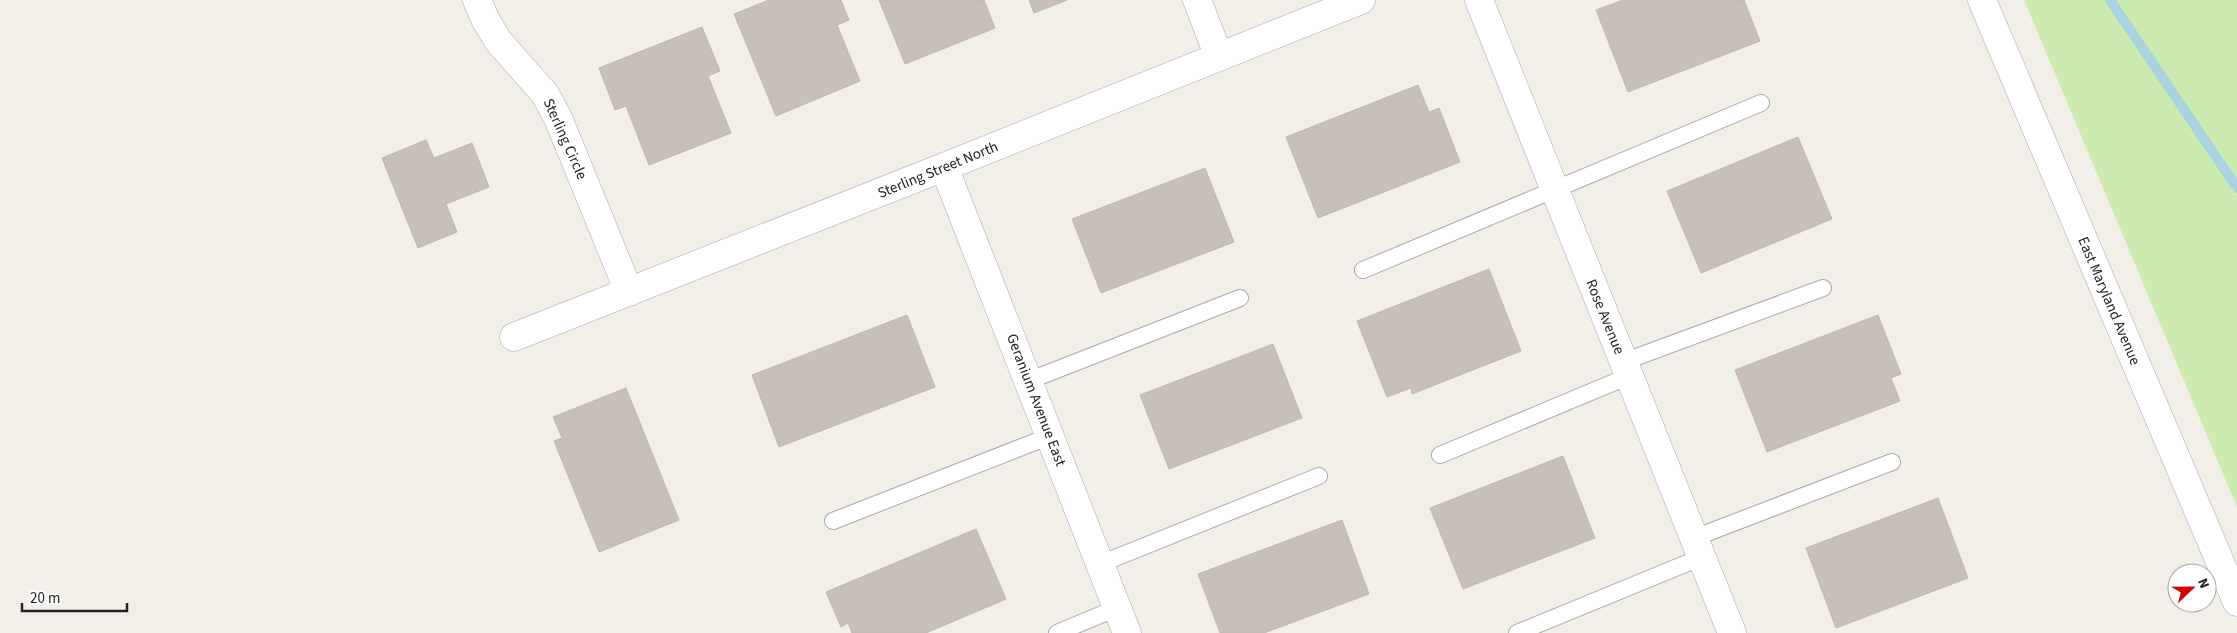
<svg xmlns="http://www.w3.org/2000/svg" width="2237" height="633" font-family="'Source Sans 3',sans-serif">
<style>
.grass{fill:#cdebb0}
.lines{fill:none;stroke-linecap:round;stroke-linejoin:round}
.stream{stroke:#aad3df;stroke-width:10}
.building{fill:#c7bfb8;stroke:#c4b6ab}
.service-casing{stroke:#a9a9a9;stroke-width:18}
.minor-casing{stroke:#a9a9a9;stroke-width:29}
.tertiary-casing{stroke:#a9a9a9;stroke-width:29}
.service{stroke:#fff;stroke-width:16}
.minor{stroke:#fff;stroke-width:28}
.tertiary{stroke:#fff;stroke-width:28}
.labels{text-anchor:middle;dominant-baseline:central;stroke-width:4.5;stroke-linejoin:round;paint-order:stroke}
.street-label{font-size:15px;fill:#222;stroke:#fff}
</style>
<rect width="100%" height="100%" fill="#f2efe9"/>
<path class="grass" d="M 2024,0 L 2237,0 L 2237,507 Z"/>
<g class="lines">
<path class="stream" d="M 2110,0 L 2237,188"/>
</g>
<path class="building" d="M 769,0 L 841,0 L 849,20 L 837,25 L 860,81 L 776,116 L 734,14 Z
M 879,0 L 984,0 L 995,28 L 905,64 Z
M 1029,0 L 1067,0 L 1034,13 Z
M 1623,0 L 1744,0 L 1760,41 L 1628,92 L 1596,10 Z
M 702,27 L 720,71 L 708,76 L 731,133 L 649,165 L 626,106 L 615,110 L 599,68 Z
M 1418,85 L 1429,112 L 1439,108 L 1460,162 L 1318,218 L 1286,137 Z
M 1798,137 L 1832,219 L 1701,273 L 1667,191 Z
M 426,140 L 434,158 L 472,143 L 489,187 L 446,204 L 457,232 L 418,248 L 382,158 Z
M 1205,168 L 1234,242 L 1101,293 L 1072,219 Z
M 1489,269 L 1521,351 L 1412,394 L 1411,388 L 1387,397 L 1357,321 Z
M 907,315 L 935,387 L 779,447 L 752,375 Z
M 1878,315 L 1901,374 L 1891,378 L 1900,401 L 1767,452 L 1735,370 Z
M 1273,344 L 1302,418 L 1169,469 L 1140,395 Z
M 626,388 L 679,520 L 599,552 L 554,441 L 562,438 L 553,417 Z
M 1563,456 L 1595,538 L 1463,589 L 1430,508 Z
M 1938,498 L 1968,578 L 1836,628 L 1806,548 Z
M 1342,520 L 1369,594 L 1264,633 L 1220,633 L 1198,574 Z
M 976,529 L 1006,599 L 926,633 L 852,633 L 848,623 L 841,627 L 826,592 Z"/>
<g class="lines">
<defs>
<path id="service" d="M 1363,270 L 1761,103
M 1623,362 L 1823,288
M 1028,381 L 1240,298
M 1440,455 L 1629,376
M 833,521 L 1050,436
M 1694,538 L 1892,462
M 1100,564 L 1319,476
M 1057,633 L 1117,608
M 1517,633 L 1702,557"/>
<path id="minor" d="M 477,0 L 485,19 L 499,42 L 545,94 L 558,118 L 629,292
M 1197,0 L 1219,57
M 1479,0 L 1732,633
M 944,167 L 1127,633
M 514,337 L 944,167 L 1361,0"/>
<path id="tertiary" d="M 1982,0 L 2237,602"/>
</defs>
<use href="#service" class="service-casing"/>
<use href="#minor" class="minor-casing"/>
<use href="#tertiary" class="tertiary-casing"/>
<use href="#service" class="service"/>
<use href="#minor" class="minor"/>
<use href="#tertiary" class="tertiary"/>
</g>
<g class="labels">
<g class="street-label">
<text transform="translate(565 139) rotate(66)">Sterling Circle</text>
<text transform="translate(938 170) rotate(-22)">Sterling Street North</text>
<text transform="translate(2109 301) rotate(67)">East Maryland Avenue</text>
<text transform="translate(1605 317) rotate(68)">Rose Avenue</text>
<text transform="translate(1036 400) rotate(69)">Geranium Avenue East</text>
</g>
</g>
<g transform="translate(2192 588) rotate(68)"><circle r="24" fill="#ffffff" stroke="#a7a7a7"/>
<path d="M0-4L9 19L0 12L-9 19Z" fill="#d40000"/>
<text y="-8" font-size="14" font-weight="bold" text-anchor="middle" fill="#222222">N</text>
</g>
<path d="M22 603v8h105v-8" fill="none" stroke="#222222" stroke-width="2.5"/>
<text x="30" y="603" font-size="15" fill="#222222" stroke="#ffffff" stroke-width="4" paint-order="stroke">20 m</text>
</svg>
